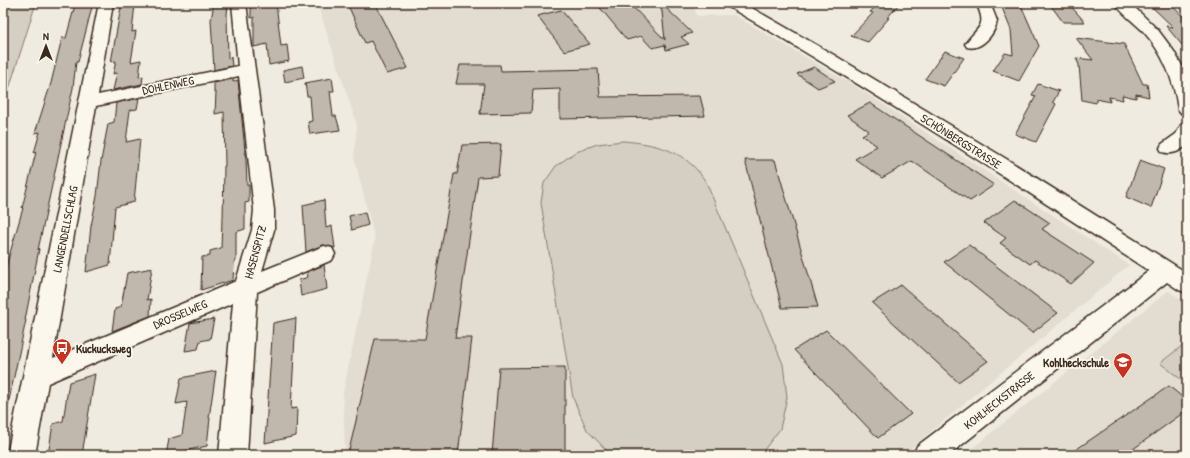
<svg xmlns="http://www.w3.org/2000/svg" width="1190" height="458" font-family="'Patrick Hand',sans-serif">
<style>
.built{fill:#e2dcd1}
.green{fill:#d5cec3;stroke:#887c70}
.building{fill:#c0b8ad;stroke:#3b2a1e}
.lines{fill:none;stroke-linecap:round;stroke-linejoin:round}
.minor-casing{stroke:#3b2a1e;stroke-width:3}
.minor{fill:#fbf7ec;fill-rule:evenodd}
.labels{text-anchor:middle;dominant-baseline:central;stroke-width:3.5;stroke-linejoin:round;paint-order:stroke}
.street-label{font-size:12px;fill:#3b2a1e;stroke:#fbf7ec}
.poi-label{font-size:12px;font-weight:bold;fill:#3b2a1e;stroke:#fbf7ec;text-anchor:start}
</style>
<rect width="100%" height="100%" fill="#f0ebe0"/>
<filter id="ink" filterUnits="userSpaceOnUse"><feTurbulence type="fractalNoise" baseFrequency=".025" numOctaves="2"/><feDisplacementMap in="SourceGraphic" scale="8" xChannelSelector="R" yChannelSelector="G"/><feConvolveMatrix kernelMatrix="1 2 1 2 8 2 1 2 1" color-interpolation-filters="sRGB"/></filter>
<g filter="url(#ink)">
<path class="built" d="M 317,3 L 692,3 L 697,16 L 734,15 L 858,88 L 1129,265 L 903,455 L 345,455 L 343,393 L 375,239 L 354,157 L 357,125 Z
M 1168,291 L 1187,303 L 1187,455 L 964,455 Z"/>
<path class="green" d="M 3,3 L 36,3 L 3,108 Z
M 623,141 C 647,143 673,147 692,165 C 697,169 702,176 706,182 L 783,364 L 787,397 L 780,429 L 760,455 L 611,455 L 587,430 L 573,398 L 541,203 L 544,183 L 556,166 L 574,153 L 597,144 Z
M 1187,342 L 1187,384 L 1160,363 Z"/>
<path class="building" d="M 86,3 L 93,3 L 78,62 L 76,62 L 73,88 L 38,250 L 39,249 L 25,320 L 26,320 L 8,405 L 3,404 L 3,277 L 23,208 L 22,208 L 36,152 L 34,153 L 40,132 L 35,133 L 51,83 L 62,38 L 66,38 L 75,5 Z
M 214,3 L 228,3 L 227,15 L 228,58 L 231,57 L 232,66 L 214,70 L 211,20 Z
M 251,3 L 276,3 L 281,46 L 287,45 L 289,61 L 269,65 L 267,44 L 254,47 L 254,17 L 251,18 Z
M 347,3 L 375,3 L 408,68 L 387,74 L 371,41 L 365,43 Z
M 596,3 L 629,3 L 665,40 L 661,3 L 692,33 L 681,37 L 689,44 L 666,50 L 665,45 L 652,48 L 641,36 L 627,40 Z
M 879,3 L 900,3 L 887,18 L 889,18 L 868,42 L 851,36 L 873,13 L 870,12 Z
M 1002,3 L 1020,3 L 1039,46 L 1019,81 L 993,71 L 1005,53 L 1013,55 L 1011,30 L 1001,5 L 1004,5 Z
M 1049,3 L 1068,3 L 1085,22 L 1063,22 Z
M 135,4 L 132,32 L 136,31 L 131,62 L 141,60 L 139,77 L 143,76 L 142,84 L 113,90 L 117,73 L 113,74 L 116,61 L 111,62 L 121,7 Z
M 1149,4 L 1170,4 L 1187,20 L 1187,51 L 1166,26 L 1173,27 Z
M 561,10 L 590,44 L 564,51 L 537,16 Z
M 1076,38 L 1124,44 L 1143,84 L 1147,84 L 1149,97 L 1136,94 L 1136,98 L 1122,95 L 1123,100 L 1109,97 L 1110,102 L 1096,99 L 1096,103 L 1082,100 L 1079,65 L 1076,58 L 1093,60 Z
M 945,51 L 964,58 L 944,86 L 925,79 Z
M 460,65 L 500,65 L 501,71 L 598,69 L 600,97 L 700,96 L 705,116 L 560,119 L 560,89 L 533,90 L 531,113 L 480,114 L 484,84 L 456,84 Z
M 302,66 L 304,78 L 285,82 L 283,70 Z
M 814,67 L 835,81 L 818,88 L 797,74 Z
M 332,78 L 334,91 L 330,91 L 333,116 L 336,116 L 340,130 L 310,134 L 308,122 L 312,121 L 310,96 L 307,96 L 305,83 Z
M 233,79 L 233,82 L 238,80 L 246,161 L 247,185 L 249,185 L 249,202 L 245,203 L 245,229 L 236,232 L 236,261 L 234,262 L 233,280 L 201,290 L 202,257 L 210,256 L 210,251 L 221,248 L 222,219 L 223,219 L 224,166 L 225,166 L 224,112 L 215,114 L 216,92 L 214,92 L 214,83 Z
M 1038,84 L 1059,91 L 1053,102 L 1056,104 L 1036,142 L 1015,134 L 1036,96 L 1032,95 Z
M 139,98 L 137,109 L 130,110 L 126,142 L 140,139 L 134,202 L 115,207 L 110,265 L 86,272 L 91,226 L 97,196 L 101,161 L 108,124 L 114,122 L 116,103 Z
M 870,103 L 994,185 L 970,201 L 912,161 L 882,178 L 855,159 L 877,146 L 862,135 L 869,131 L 847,115 Z
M 501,144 L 498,176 L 478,177 L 455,338 L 472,338 L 458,455 L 348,455 L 375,339 L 425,339 L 454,174 L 457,174 L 462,145 Z
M 745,160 L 775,160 L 818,307 L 782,308 Z
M 1140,160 L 1164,169 L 1151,208 L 1126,197 Z
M 324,200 L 326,228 L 332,226 L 335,248 L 323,245 L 306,252 L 303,205 Z
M 1015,200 L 1050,223 L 1042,229 L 1094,263 L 1071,284 L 1035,260 L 1030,264 L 1000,243 L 1006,238 L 984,223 Z
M 365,212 L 368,225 L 352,230 L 349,216 Z
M 969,245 L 987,259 L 1058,313 L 1032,333 L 944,262 Z
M 324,265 L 327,289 L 301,296 L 299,280 L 308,277 L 307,272 Z
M 152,268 L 147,300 L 151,299 L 150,316 L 112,331 L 115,309 L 121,307 L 127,273 Z
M 901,285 L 988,361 L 958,382 L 872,303 Z
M 296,318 L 291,409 L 297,408 L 296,436 L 265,443 L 273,323 Z
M 214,319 L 210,339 L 200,341 L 198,349 L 185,351 L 190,323 Z
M 826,330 L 911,414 L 878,438 L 794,350 Z
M 565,367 L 565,455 L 492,455 L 499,368 Z
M 216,371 L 209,418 L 210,418 L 207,446 L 166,455 L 169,439 L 182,435 L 187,402 L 176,404 L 181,378 Z
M 95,374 L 82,455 L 48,455 L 53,424 L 63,421 L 69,382 Z
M 1169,386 L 1187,401 L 1187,410 L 1125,455 L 1068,455 Z"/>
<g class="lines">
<defs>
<path id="minor" d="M 99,3 L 113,3 L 98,95 L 238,66 L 232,3 L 246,3 L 274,210 L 274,230 L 262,271 L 324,246 L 332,248 L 335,254 L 332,260 L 257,292 L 247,455 L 219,455 L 233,303 L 48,383 L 35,455 L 7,455 ZM 239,76 L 254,210 L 252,230 L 236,281 L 53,358 L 96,106 Z
M 725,3 L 743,3 L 834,55 L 1008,160 L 1187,273 L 1187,293 L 1179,290 L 1167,282 L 949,455 L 913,455 L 917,446 L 1149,271 C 1010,180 871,89 727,6 Z
M 976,3 L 990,3 L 997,21 C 995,34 981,51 967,47 L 965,44 C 978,26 988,27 976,3 Z
M 1115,3 L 1130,3 L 1158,30 L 1173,50 L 1184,69 L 1187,76 L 1187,115 L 1181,113 L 1178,109 C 1174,80 1163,53 1143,31 C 1134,22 1122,14 1115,3 Z
M 1187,123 L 1187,145 C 1179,152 1172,155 1162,152 L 1160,148 L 1162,144 L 1176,134 L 1181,125 Z"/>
</defs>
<use href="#minor" class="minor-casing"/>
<use href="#minor" class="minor"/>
</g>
</g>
<defs>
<symbol id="bus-pin" viewBox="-11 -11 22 30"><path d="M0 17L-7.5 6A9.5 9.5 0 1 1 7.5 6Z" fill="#c8321e" stroke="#fbf7ec"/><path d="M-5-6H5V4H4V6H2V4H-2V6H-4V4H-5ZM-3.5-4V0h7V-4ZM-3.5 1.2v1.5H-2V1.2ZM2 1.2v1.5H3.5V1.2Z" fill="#fff"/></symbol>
<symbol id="school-pin" viewBox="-11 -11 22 30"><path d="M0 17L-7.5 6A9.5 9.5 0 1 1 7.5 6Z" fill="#c8321e" stroke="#fbf7ec"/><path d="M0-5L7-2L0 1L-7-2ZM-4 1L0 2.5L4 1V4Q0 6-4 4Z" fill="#fff"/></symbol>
</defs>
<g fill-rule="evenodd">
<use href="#bus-pin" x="51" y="337" width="22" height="30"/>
<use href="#school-pin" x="1112" y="351" width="22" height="30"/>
</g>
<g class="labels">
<g class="street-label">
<text transform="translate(168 85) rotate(-12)">DOHLENWEG</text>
<text transform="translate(961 141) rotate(32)">SCHÖNBERGSTRASSE</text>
<text transform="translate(65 229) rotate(-79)">LANGENDELLSCHLAG</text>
<text transform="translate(255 252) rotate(-75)">HASENSPITZ</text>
<text transform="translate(180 314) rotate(-23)">DROSSELWEG</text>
<text transform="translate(999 400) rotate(-38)">KOHLHECKSTRASSE</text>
</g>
<g class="poi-label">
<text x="76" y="348">Kuckucksweg</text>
<text x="1109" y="362" text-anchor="end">Kohlheckschule</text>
</g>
</g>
<rect width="1190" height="458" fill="none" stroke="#fbf7ec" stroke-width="16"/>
<rect x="8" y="8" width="1174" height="442" fill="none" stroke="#3b2a1e" stroke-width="1.5" filter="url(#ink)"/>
<g transform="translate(46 46)" stroke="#fbf7ec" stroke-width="3" paint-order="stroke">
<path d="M0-3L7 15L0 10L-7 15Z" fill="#3b2a1e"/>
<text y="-6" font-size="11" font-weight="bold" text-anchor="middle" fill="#3b2a1e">N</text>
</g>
</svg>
